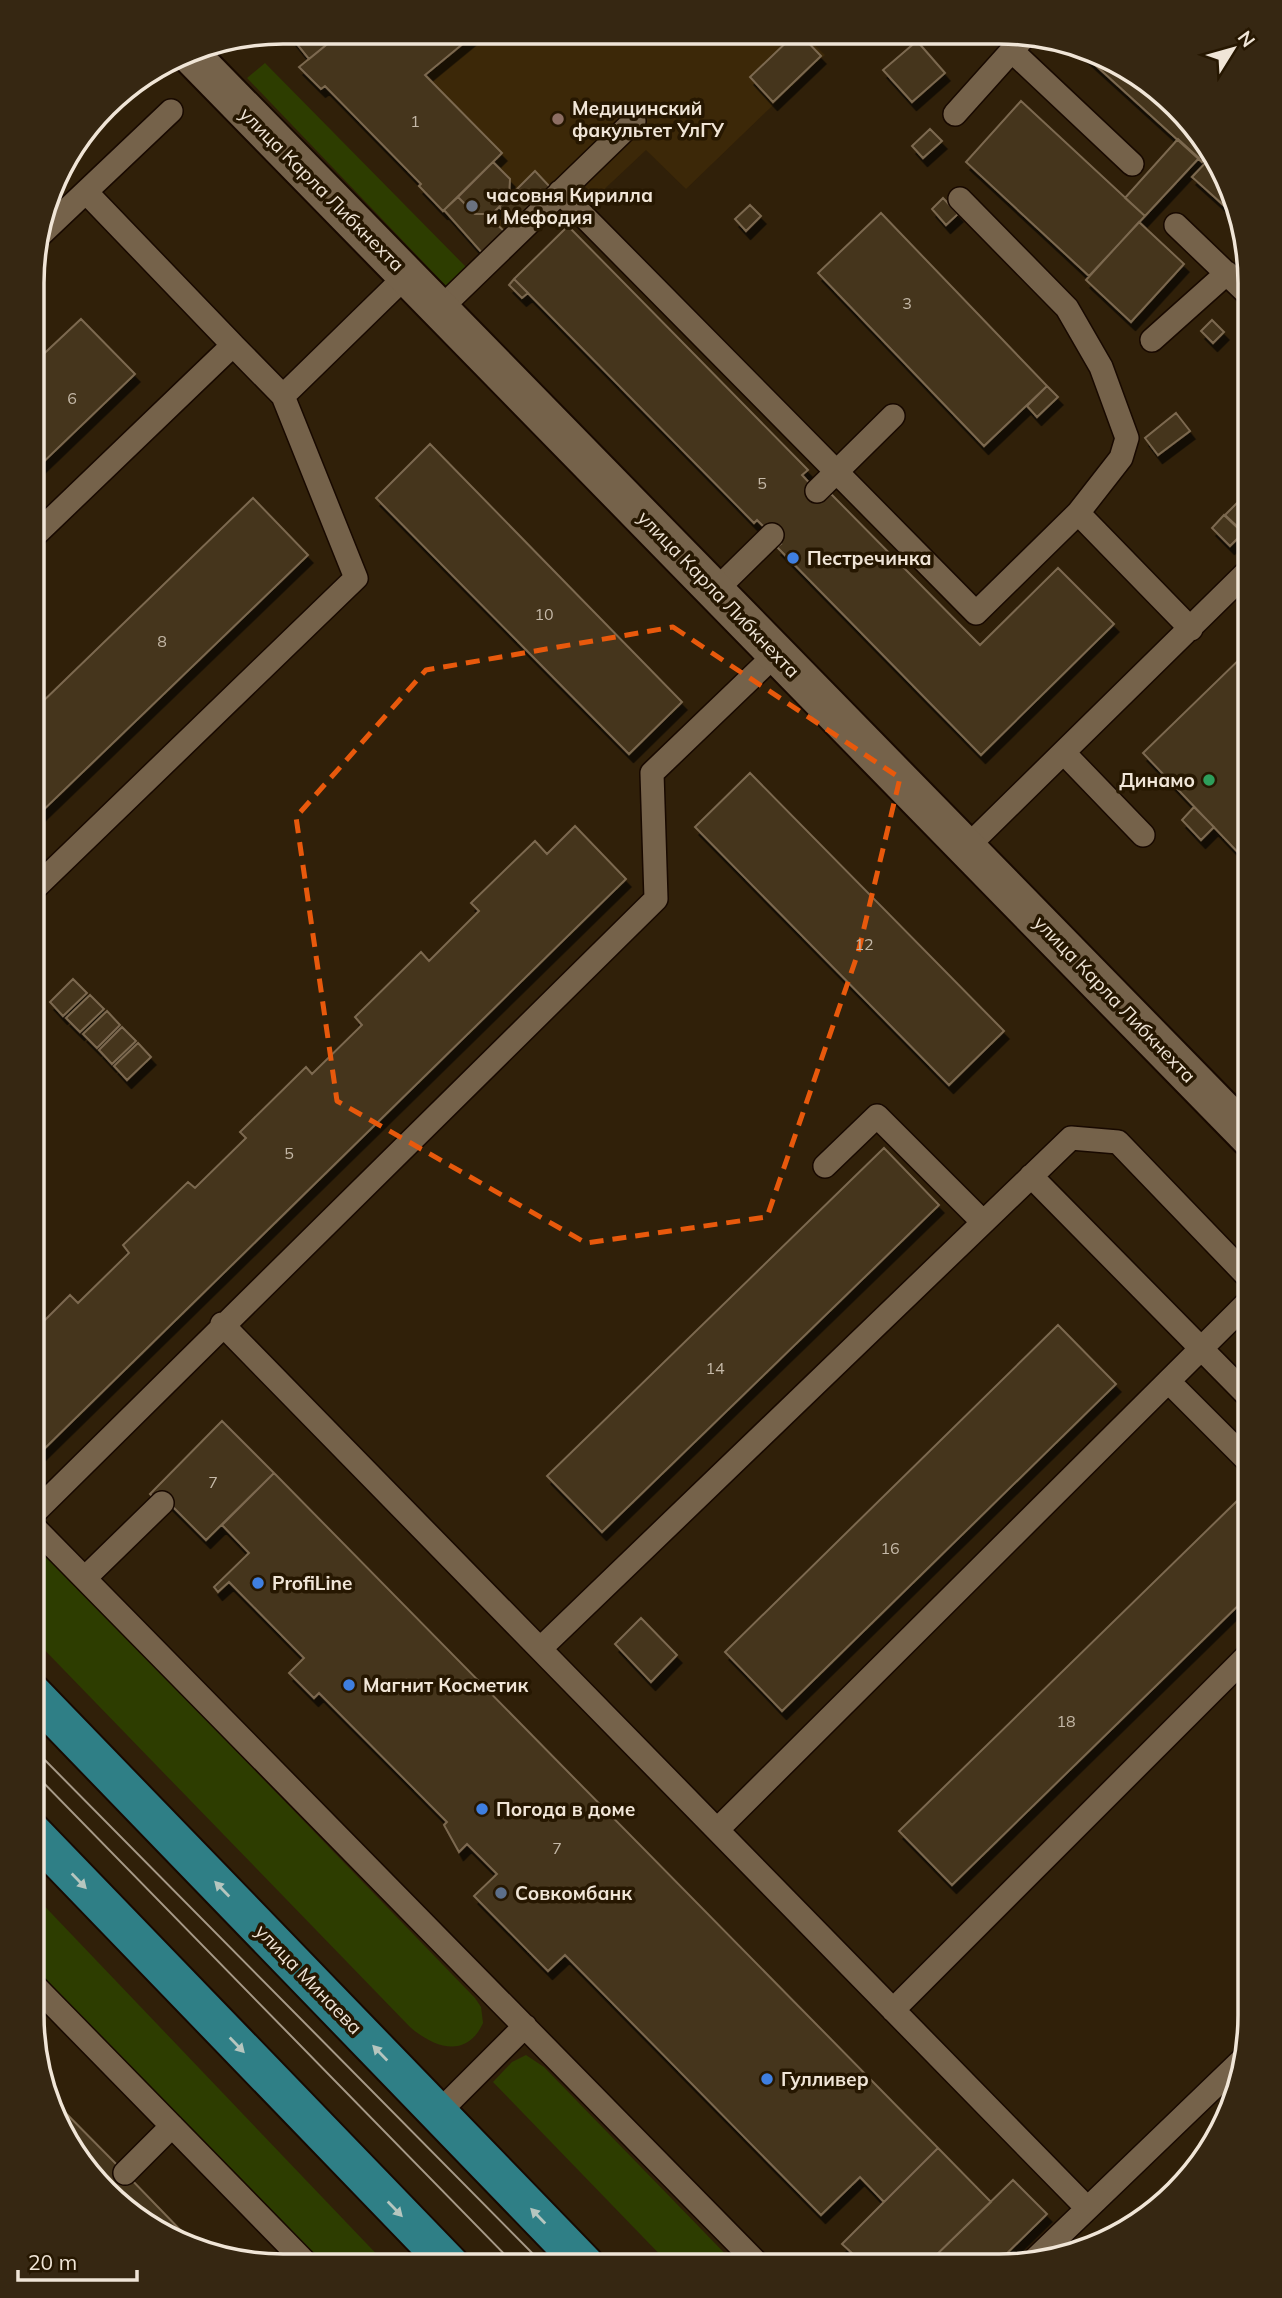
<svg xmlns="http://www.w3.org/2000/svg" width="1282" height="2298" font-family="Mulish,sans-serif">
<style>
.built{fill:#3c2808}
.green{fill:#2d3d00}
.building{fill:#44341c;stroke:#7c6950;stroke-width:2;filter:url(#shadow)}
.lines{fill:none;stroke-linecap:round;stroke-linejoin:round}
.lane-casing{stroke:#180900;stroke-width:26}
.street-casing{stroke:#180900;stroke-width:42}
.primary-casing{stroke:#180900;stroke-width:42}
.lane{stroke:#75624a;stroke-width:23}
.street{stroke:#75624a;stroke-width:38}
.primary{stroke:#2f7f86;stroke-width:38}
.tram{stroke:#a69987;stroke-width:2}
.oneway{fill:#b6c6bf}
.marked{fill:none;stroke:#e8590c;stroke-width:5;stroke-dasharray:14 9;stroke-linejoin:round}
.education-dot{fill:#8d6e63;stroke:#261701;stroke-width:2.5}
.worship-dot{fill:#6b7280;stroke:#261701;stroke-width:2.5}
.shop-dot{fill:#3f7fe0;stroke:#261701;stroke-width:2.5}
.leisure-dot{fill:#2e9e5b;stroke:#261701;stroke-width:2.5}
.service-dot{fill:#5c6f8a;stroke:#261701;stroke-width:2.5}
.labels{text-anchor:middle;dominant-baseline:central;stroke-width:7;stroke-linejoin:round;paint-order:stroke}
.number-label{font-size:16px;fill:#c5b9a8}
.poi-label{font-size:19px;font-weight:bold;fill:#f0e5d7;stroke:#261701;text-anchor:start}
.street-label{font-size:19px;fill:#f0e5d7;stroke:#261701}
.rim{fill:none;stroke:#f0e5d7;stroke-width:3.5}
</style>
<defs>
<filter id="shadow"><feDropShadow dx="4.5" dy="8" stdDeviation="0" flood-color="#0009"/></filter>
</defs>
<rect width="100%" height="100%" fill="#302009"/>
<path class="built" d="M 342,32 L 804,35 L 825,55 L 686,189 L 646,150 L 596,197 L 568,170 L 483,254 L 419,186 L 421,184 L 325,86 L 321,89 L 300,67 Z"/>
<path class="green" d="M 265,63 L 467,268 L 447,287 L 247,78 Z
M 32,1540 L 475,1998 L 481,2007 L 483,2023 C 467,2059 434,2048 410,2027 L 32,1637 Z
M 32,1893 L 387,2265 L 323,2265 L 32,1969 Z
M 526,2055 L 544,2067 L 737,2266 L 671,2266 L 493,2082 L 512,2062 Z"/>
<path class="building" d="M 299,32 L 321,32 L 330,42 L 309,59 L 292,38 Z
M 342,32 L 476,33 L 425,75 L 502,153 L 443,211 L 419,186 L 421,184 L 325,86 L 321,89 L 299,67 Z
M 794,35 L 801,35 L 821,56 L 773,102 L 750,77 Z
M 917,41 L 945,73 L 912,102 L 883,70 Z
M 1082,53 L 1165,94 L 1207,156 L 1202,162 Z
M 1021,101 L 1145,216 L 1089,276 L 966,162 Z
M 930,129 L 942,141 L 923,158 L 912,146 Z
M 1178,139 L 1199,158 L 1145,216 L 1125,198 Z
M 1209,159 L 1237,202 L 1240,220 L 1192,177 Z
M 493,162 L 510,179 L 509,197 L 492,214 L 475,214 L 458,197 Z
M 535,171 L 550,187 L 515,222 L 499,207 Z
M 458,197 L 475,214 L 486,214 L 505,232 L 483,254 L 444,210 Z
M 943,198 L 958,214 L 946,225 L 932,209 Z
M 750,205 L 761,216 L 746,231 L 735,219 Z
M 881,213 L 1047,386 L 984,446 L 818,273 Z
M 1139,222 L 1184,264 L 1131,322 L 1086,280 Z
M 568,226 L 808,470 L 802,475 L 817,491 L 826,499 L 831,494 L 980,645 L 1058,568 L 1114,624 L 981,755 L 777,547 L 781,544 L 757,520 L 754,523 L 514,279 Z
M 514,279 L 528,293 L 522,298 L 509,285 Z
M 81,319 L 135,374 L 33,472 L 33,364 Z
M 1212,320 L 1224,332 L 1213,343 L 1201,331 Z
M 1047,386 L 1058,397 L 1037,417 L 1027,406 Z
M 1176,413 L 1190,431 L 1158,455 L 1145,438 Z
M 430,444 L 682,702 L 629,754 L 376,498 Z
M 253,498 L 308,555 L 33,820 L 33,711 Z
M 1239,501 L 1250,513 L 1250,519 L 1240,529 L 1225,515 Z
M 1224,515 L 1243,533 L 1230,546 L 1212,528 Z
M 1250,649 L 1250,865 L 1143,753 Z
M 750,773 L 1004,1031 L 949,1085 L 695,827 Z
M 1194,807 L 1214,827 L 1201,840 L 1182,820 Z
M 575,826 L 626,879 L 41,1452 L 32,1442 L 32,1333 L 70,1295 L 78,1303 L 129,1253 L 123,1245 L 188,1182 L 195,1188 L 246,1138 L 240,1132 L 306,1067 L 312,1074 L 362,1025 L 355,1017 L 421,952 L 429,961 L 479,911 L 471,903 L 535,841 L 547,854 Z
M 73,979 L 87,993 L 63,1016 L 50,1002 Z
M 90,995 L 104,1009 L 80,1032 L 66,1018 Z
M 107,1011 L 120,1025 L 97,1048 L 83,1034 Z
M 122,1027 L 136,1041 L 112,1064 L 99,1050 Z
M 138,1043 L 151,1057 L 127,1080 L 114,1066 Z
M 884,1148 L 939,1205 L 602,1532 L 547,1476 Z
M 1058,1325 L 1116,1384 L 782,1711 L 725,1652 Z
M 222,1421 L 274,1473 L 206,1540 L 158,1492 L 153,1497 L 150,1494 Z
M 274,1473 L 938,2148 L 884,2202 L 860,2177 L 821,2215 L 565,1955 L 548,1971 L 474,1896 L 497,1874 L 467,1844 L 459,1852 L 444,1825 L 447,1822 L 319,1693 L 314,1698 L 289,1673 L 304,1658 L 229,1582 L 218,1592 L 214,1587 L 249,1553 L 222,1525 Z
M 1237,1501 L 1250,1515 L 1250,1594 L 952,1885 L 899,1831 Z
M 641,1618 L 677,1655 L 651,1682 L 615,1644 Z
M 44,2091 L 125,2173 L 189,2239 L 129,2214 L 74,2155 Z
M 938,2148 L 991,2202 L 925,2266 L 853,2266 L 853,2254 L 842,2244 Z
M 1204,2159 L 1198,2169 L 1152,2215 L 1141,2221 Z
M 1013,2180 L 1047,2214 L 994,2266 L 925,2266 Z"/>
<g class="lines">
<defs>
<path id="lane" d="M 1012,51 L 1132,164
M 955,114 L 1025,36
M 86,192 L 233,345
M 560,192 L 976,613 L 1078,513 L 1191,629
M 960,199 L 1067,308 L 1101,367 L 1127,438 L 1121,458 L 1078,513
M 1176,225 L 1250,296
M 37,238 L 171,111
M 440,309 L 634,121
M 1152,340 L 1227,273
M 283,396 L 407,275
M 817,491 L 893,416
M 716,590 L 772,535
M 1064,753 L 1143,835
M 967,847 L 1250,569
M 33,890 L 356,578 L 283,396 L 233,345 L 33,537
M 825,1166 L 877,1116 L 983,1222
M 1031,1176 L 1250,1398
M 222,1324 L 1087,2208
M 1169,1382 L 1250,1463
M 32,1515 L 656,899 L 652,773 L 777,653
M 32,1525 L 760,2266
M 85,1578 L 162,1503
M 541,1648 L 1071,1138 L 1118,1142 L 1250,1279
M 718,1829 L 1250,1300
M 32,1983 L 307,2264
M 893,2010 L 1250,1653
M 438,2113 L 525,2026
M 125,2173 L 172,2126
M 1033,2261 L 1244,2058"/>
<path id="street" d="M 187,51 L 1250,1138"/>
<path id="primary" d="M 32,1693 L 585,2265
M 32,1832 L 450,2265"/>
</defs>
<use href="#lane" class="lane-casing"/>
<use href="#street" class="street-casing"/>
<use href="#primary" class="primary-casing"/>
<use href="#lane" class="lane"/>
<use href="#street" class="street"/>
<use href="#primary" class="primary"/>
<path class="tram" d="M 32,1747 L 544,2265
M 32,1771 L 515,2265"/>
</g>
<defs><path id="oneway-solid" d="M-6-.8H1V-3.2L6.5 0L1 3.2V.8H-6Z" transform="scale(1.75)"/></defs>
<g class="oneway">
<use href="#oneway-solid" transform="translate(79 1881) rotate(46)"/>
<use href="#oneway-solid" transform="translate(222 1889) rotate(-134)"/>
<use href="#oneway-solid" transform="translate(237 2045) rotate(46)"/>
<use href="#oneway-solid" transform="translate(380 2053) rotate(-134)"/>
<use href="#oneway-solid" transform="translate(395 2209) rotate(46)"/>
<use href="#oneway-solid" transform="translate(538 2216) rotate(-134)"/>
</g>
<path class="marked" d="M 673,627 L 900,778 L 858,953 L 767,1217 L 586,1243 L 337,1101 L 296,817 L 426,670 Z"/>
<circle class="education-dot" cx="558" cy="119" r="7"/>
<circle class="worship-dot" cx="472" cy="206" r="7"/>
<g class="shop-dot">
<circle cx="793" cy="558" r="7"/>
<circle cx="258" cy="1583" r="7"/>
<circle cx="349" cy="1685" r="7"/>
<circle cx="482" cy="1809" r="7"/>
<circle cx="767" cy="2079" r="7"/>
</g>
<circle class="leisure-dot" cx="1209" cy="780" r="7"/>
<circle class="service-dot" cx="501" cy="1893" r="7"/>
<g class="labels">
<g class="number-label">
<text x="415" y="121">1</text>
<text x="907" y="303">3</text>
<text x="72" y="398">6</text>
<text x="762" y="483">5</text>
<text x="544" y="614">10</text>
<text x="162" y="641">8</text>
<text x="864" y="944">12</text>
<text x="289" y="1153">5</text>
<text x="715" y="1368">14</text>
<text x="213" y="1482">7</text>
<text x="890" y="1548">16</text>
<text x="1066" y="1721">18</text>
<text x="557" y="1848">7</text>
</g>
<g class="poi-label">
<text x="572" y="108">Медицинский<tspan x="572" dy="22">факультет УлГУ</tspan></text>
<text x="486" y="195">часовня Кирилла<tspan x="486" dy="22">и Мефодия</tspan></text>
<text x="807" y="558">Пестречинка</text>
<text x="1195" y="780" text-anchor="end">Динамо</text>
<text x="272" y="1583">ProfiLine</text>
<text x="363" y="1685">Магнит Косметик</text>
<text x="496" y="1809">Погода в доме</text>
<text x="515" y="1893">Совкомбанк</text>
<text x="781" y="2079">Гулливер</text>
</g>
<g class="street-label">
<text transform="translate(322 189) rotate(45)">улица Карла Либкнехта</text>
<text transform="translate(719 594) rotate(46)">улица Карла Либкнехта</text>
<text transform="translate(1115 999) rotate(46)">улица Карла Либкнехта</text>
<text transform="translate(309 1979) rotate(46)">улица Минаева</text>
</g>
</g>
<path d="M0 0H1282V2298H0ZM283 44H999A239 239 0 0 1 1238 283V2015A239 239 0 0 1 999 2254H283A239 239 0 0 1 44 2015V283A239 239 0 0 1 283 44Z" fill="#362712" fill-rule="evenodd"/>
<path class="rim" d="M283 44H999A239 239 0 0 1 1238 283V2015A239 239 0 0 1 999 2254H283A239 239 0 0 1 44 2015V283A239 239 0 0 1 283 44Z"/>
<g transform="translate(1233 49) rotate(53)" stroke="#261701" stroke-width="5" paint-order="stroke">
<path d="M0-5L12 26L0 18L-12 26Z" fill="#f0e5d7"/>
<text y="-10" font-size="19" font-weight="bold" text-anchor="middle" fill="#f0e5d7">N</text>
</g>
<path d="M18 2270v10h119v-10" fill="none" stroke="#f0e5d7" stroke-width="3.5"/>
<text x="28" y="2270" font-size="21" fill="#f0e5d7" stroke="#261701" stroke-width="5" paint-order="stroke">20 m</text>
</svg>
